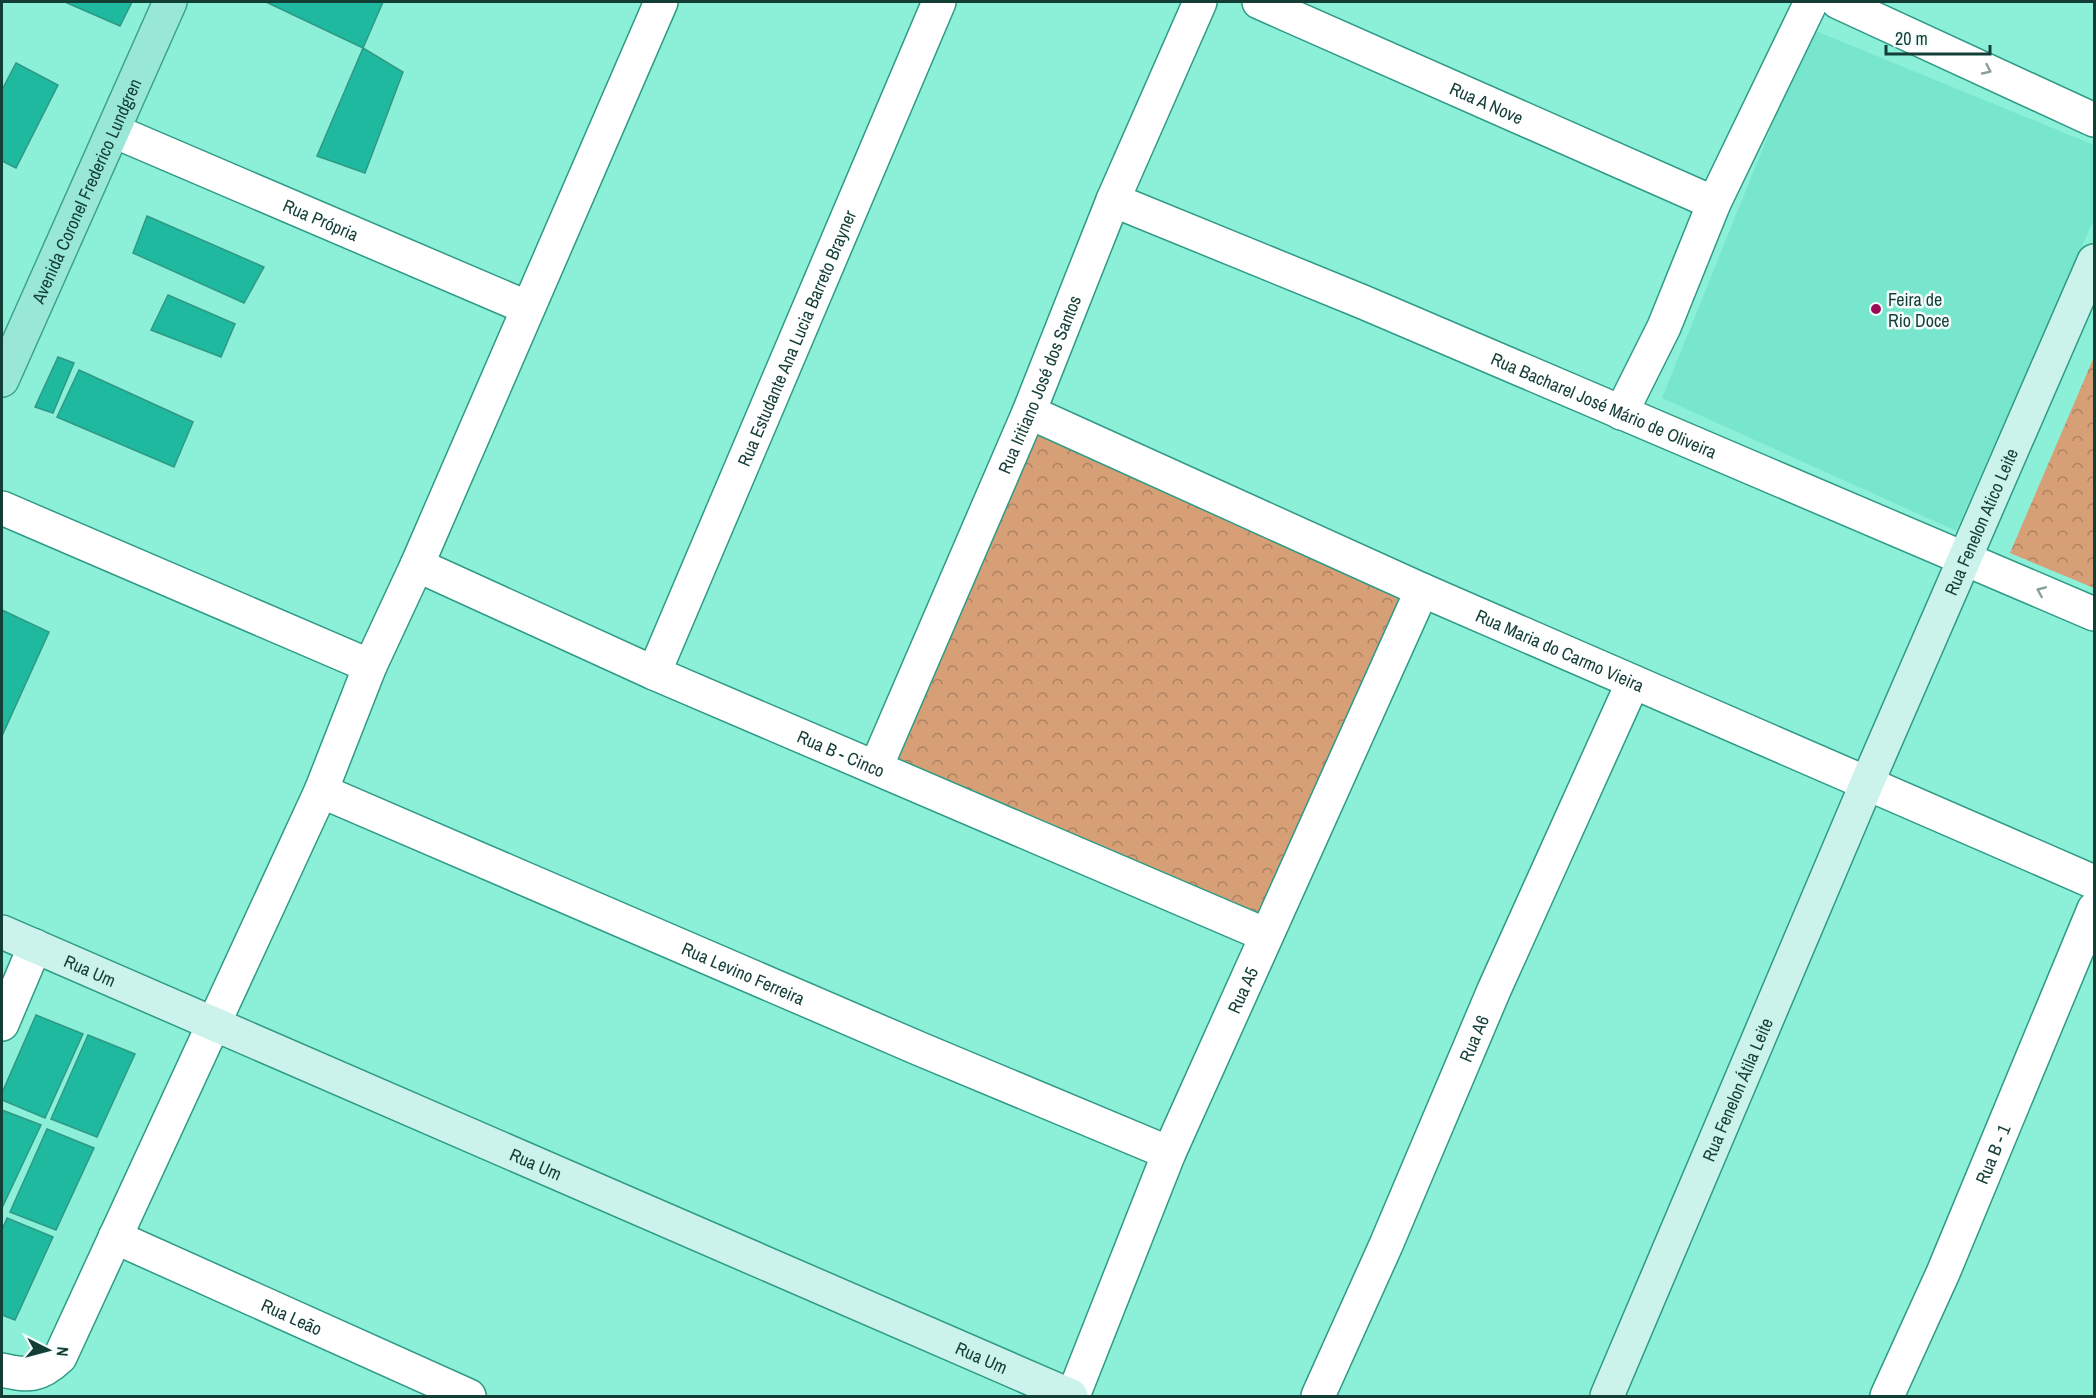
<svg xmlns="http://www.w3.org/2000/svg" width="2096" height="1398" font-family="'Archivo Narrow',sans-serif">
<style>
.built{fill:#77e6cd}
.park{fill:url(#park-crowns)}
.building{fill:#1fb99f;stroke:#2f9985;stroke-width:1.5}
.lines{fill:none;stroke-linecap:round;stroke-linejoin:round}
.street-casing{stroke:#2f9a85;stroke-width:36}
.secondary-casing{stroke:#2f9a85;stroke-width:36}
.primary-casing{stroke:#3ea28e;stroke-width:36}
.street{stroke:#fff;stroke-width:33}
.secondary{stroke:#ccf3eb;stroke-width:33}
.primary{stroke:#99e8d7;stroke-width:33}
.oneway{stroke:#899e9a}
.poi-dot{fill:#9c0957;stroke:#f4fdfb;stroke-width:2}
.labels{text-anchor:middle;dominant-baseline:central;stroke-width:5;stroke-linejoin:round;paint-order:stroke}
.street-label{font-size:18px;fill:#133e36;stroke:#f4fdfb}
.poi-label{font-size:18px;fill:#133e36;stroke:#f4fdfb;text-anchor:start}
</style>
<defs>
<pattern id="park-crowns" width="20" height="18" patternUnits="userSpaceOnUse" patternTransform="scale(1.5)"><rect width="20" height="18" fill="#d69f76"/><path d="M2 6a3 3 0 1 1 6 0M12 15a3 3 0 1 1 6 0" fill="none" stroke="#ac8362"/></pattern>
</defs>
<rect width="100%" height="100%" fill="#8cf0d9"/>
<path class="built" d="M 1811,29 L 2094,145 L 2094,219 L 1956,531 L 1662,398 Z"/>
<path class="park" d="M 2094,357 L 2094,588 L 2010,553 Z
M 1037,432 L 1411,592 L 1271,921 L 898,761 Z"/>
<path class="building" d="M 65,2 L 132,2 L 120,26 Z
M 266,2 L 383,2 L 363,48 Z
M 363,48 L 403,72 L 365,173 L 317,156 Z
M 16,63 L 58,85 L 16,168 L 2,161 L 2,90 Z
M 147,216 L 264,267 L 244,303 L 133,253 Z
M 168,295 L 235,324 L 221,357 L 151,330 Z
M 58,357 L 74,363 L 53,413 L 35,407 Z
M 79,370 L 193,422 L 174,467 L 57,417 Z
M 2,610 L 49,632 L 2,736 Z
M 36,1015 L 83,1034 L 45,1118 L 2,1100 L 2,1093 Z
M 88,1035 L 135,1054 L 97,1137 L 51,1119 Z
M 2,1110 L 41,1125 L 2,1208 Z
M 47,1129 L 94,1148 L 56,1230 L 10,1212 Z
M 7,1218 L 53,1237 L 15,1320 L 2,1315 L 2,1230 Z"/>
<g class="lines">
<defs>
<g id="street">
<path id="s1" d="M 1259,2 L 1714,203"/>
<path d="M 1838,2 L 2094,120"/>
<path id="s2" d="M 114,131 L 528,308"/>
<path id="s3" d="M 1113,200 L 1363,302 L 2094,614"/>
<path id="s4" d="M 1029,412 L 1422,590 L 2094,882"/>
<path d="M 1621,413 L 1664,327 L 1714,203 L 1811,2"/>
<path d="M 2,508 L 370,666"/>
<path id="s5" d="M 417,565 L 654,673 L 1266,935"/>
<path id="s6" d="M 654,673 L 939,2"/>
<path id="s7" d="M 876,767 L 1029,412 L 1113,200 L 1200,2"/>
<path id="s8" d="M 321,791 L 920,1049 L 1169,1153"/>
<path d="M 2,1024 L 35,946"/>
<path id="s9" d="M 115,1237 L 469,1396"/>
<path d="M 2,1370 C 29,1376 39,1377 60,1357 L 321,791 L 370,666 L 417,565 L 661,2"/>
<path id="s10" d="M 1073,1396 L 1169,1153 L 1422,590"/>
<path id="s11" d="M 1318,1396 L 1386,1245 L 1494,990 L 1633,682"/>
<path id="s12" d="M 1887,1396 L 1943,1273 L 2094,909"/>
</g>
<g id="secondary">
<path id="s13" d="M 2,932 L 1071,1396"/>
<path id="s14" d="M 1607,1396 L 1867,783 L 2094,261"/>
</g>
<g id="primary">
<path id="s15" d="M 2,380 L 170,2"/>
</g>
</defs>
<use href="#street" class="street-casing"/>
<use href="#secondary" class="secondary-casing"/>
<use href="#primary" class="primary-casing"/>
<use href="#street" class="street"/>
<use href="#secondary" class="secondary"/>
<use href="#primary" class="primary"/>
</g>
<defs><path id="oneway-chevron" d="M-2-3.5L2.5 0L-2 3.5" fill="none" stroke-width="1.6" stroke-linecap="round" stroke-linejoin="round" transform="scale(1.5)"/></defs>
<g class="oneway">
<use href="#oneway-chevron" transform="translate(1987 70) rotate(25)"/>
<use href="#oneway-chevron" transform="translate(2041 591) rotate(-157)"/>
</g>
<circle class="poi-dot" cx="1876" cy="309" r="6"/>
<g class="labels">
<g class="street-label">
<text stroke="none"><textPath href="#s1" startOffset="249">Rua A Nove</textPath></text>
<text stroke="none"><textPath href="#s15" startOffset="207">Avenida Coronel Frederico Lundgren</textPath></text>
<text stroke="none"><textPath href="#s2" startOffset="225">Rua Própria</textPath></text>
<text stroke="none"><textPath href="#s6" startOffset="364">Rua Estudante Ana Lucia Barreto Brayner</textPath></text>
<text stroke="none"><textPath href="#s7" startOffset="416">Rua Iritiano José dos Santos</textPath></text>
<text stroke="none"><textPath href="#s3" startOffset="532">Rua Bacharel José Mário de Oliveira</textPath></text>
<text stroke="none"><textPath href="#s14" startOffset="951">Rua Fenelon Atico Leite</textPath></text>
<text stroke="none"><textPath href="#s4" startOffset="582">Rua Maria do Carmo Vieira</textPath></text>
<text stroke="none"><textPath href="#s5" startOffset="464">Rua B - Cinco</textPath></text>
<text stroke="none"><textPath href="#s13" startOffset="96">Rua Um</textPath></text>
<text stroke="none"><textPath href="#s8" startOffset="460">Rua Levino Ferreira</textPath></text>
<text stroke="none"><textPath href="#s10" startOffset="440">Rua A5</textPath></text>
<text stroke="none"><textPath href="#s11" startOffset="390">Rua A6</textPath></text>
<text stroke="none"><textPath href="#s14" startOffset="333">Rua Fenelon Átila Leite</textPath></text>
<text stroke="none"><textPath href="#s12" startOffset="264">Rua B - 1</textPath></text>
<text stroke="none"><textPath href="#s13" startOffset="582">Rua Um</textPath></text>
<text stroke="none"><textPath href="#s9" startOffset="194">Rua Leão</textPath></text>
<text stroke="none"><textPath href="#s13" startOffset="1068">Rua Um</textPath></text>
</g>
<g class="poi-label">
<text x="1888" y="299">Feira de<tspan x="1888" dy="21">Rio Doce</tspan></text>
</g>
</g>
<rect width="2096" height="1398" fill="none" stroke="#133e36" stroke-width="6"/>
<g transform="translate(48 1350) rotate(96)" stroke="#f4fdfb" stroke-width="4.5" paint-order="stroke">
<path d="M0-4.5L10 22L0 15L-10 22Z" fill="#133e36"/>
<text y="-9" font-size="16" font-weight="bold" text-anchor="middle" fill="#133e36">N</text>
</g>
<path d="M1886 45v9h104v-9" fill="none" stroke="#133e36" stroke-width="3"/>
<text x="1895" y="45" font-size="18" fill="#133e36" stroke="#f4fdfb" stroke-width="4.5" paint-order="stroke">20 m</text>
</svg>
